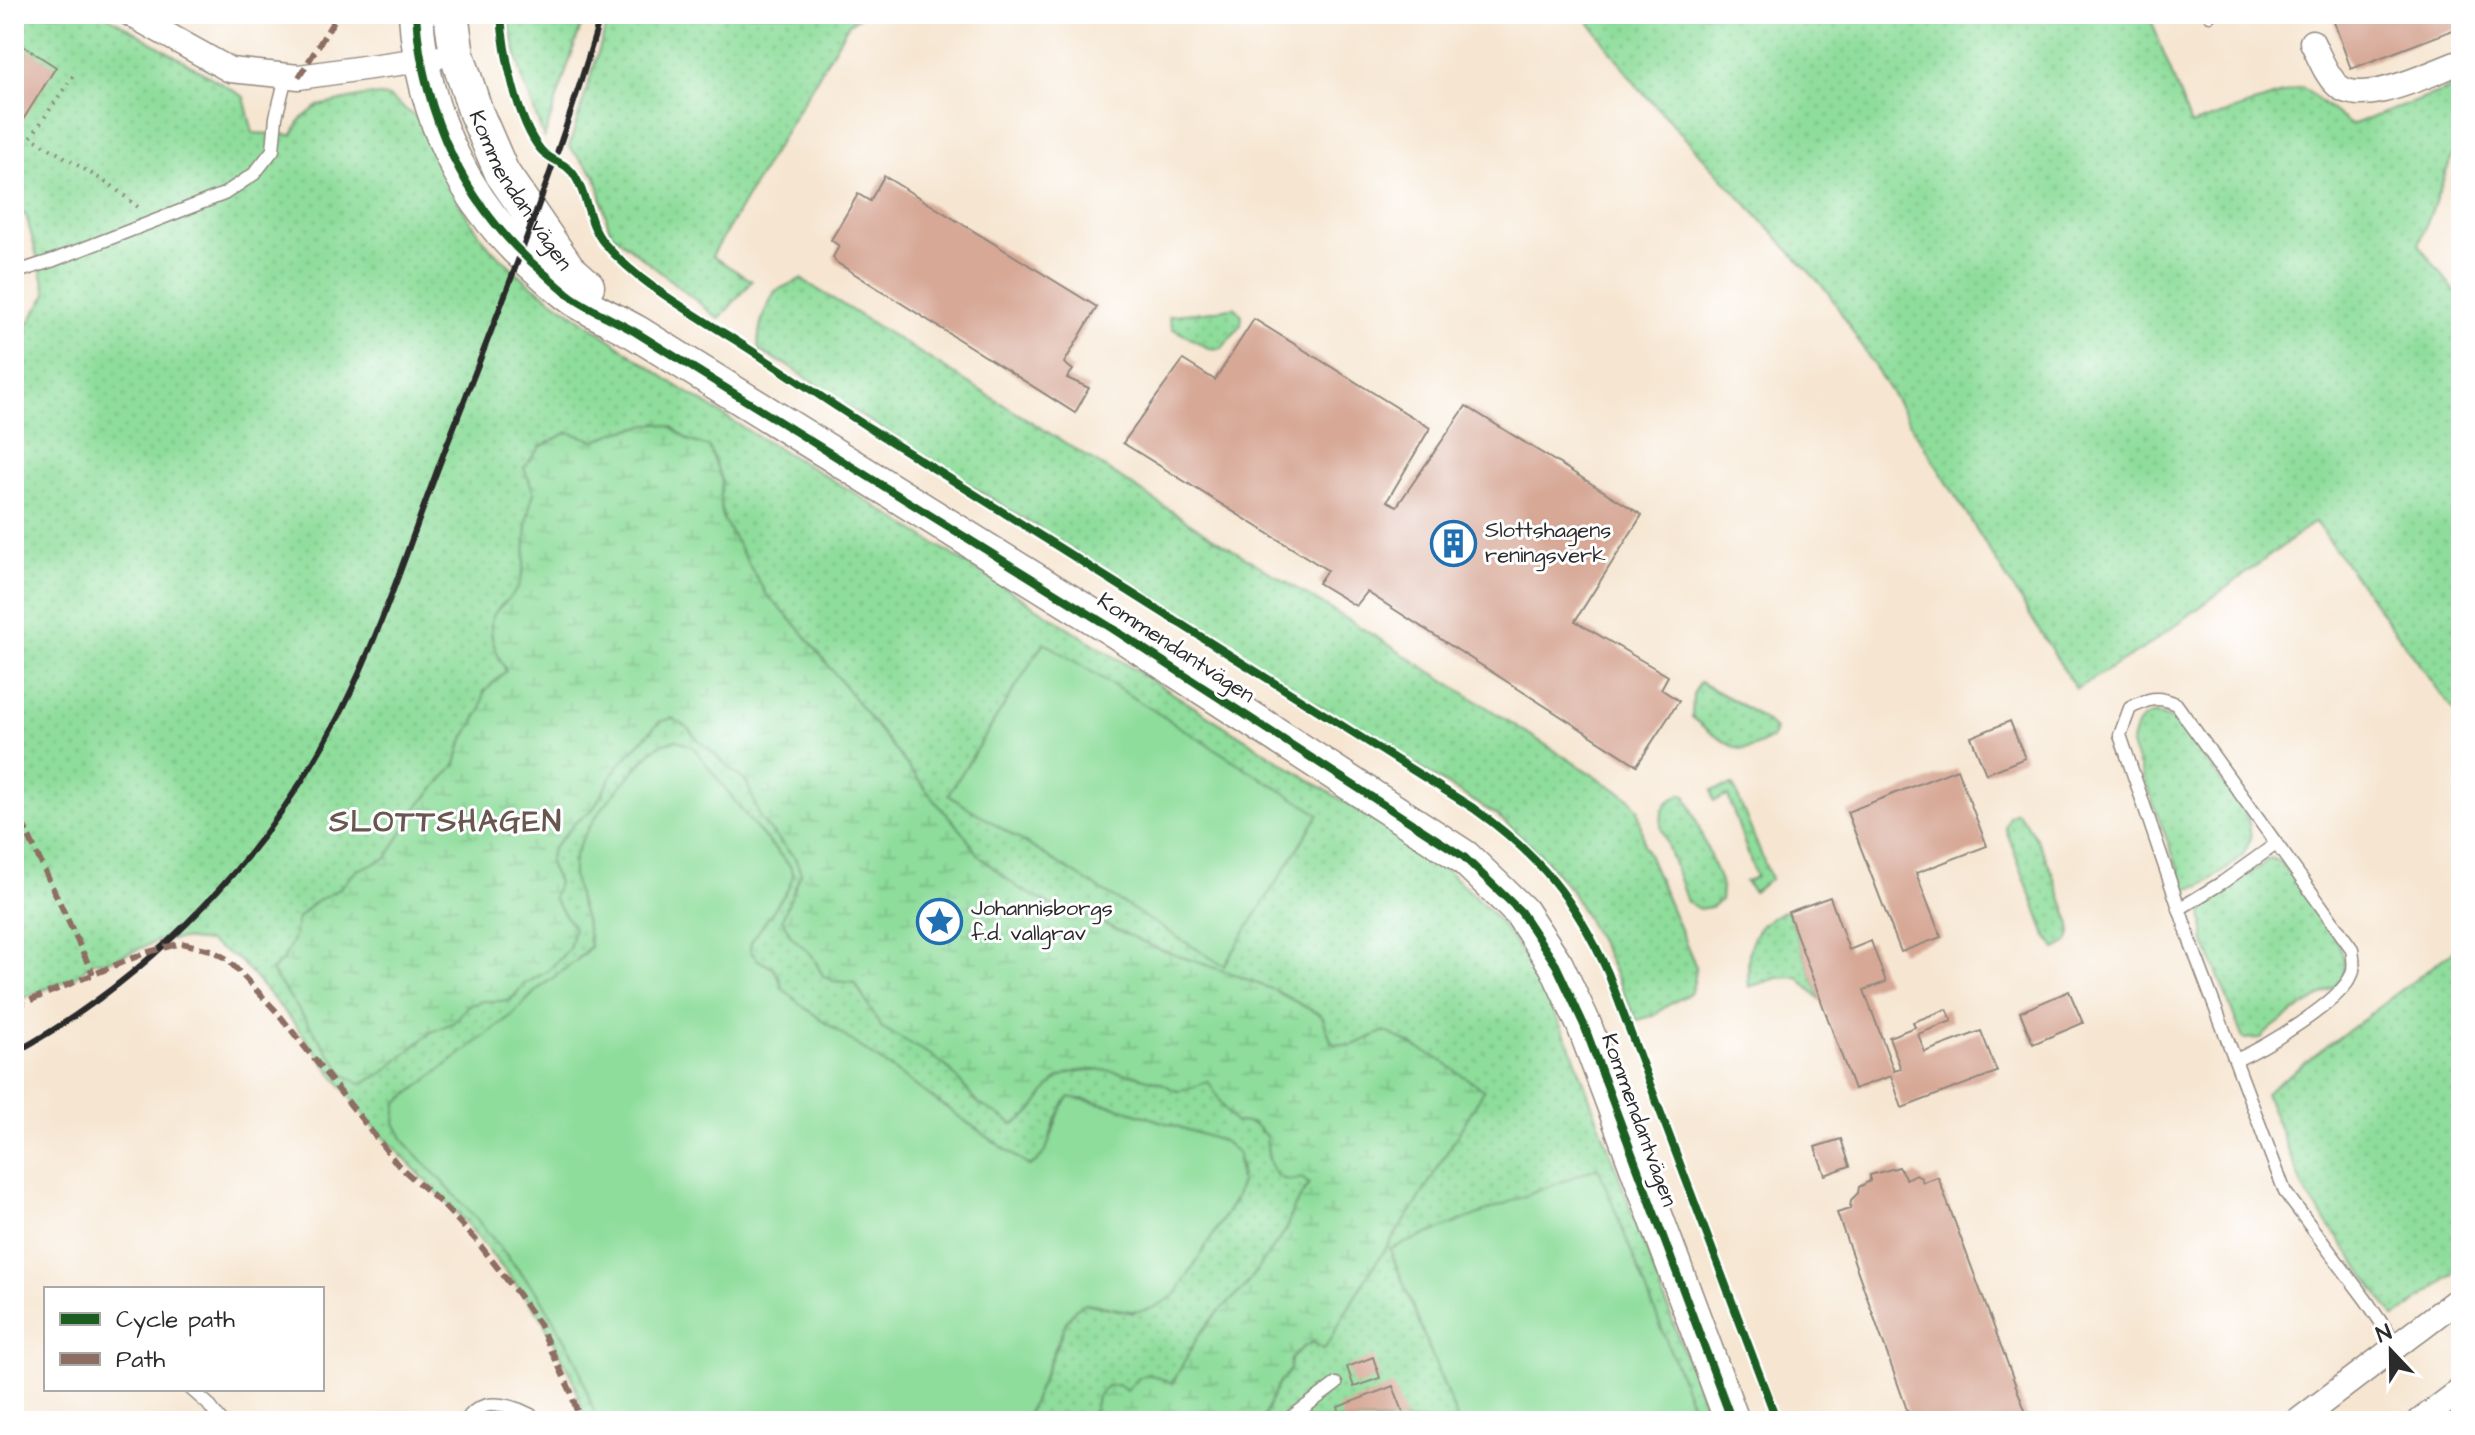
<svg xmlns="http://www.w3.org/2000/svg" width="2475" height="1435" font-family="'Architects Daughter',sans-serif">
<style>
.grass{fill:url(#grass-dots);stroke:#5c8463;stroke-width:2}
.wetland{fill:url(#wetland-marsh);stroke:#5c8463;stroke-width:2}
.park{fill:#8edd9b;stroke:#5c8463;stroke-width:2}
.building{fill:#d7a896}
.lines{fill:none;stroke-linecap:round;stroke-linejoin:round}
.lane-casing{stroke:#90887e;stroke-width:15}
.street-casing{stroke:#90887e;stroke-width:27}
.secondary-casing{stroke:#90887e;stroke-width:37}
.path{stroke:#90887e;stroke-width:4;stroke-dasharray:2 6;stroke-linecap:butt}
.lane{stroke:#fff;stroke-width:12}
.street{stroke:#fff;stroke-width:24}
.secondary{stroke:#fff;stroke-width:34}
.rail{stroke:#2b2b2b;stroke-width:6}
.quiet{stroke:#8d6e63;stroke-width:6;stroke-dasharray:12 6;stroke-linecap:butt}
.cycleway-casing{stroke:#fff;stroke-width:13}
.cycleway{stroke:#1b5e20;stroke-width:8}
.labels{text-anchor:middle;dominant-baseline:central;stroke-width:6;stroke-linejoin:round;paint-order:stroke}
.street-label{font-size:22px;fill:#2b2b2b;stroke:#fff}
.poi-label{font-size:22px;fill:#2b2b2b;stroke:#fff;text-anchor:start}
.district-label{font-size:30px;font-weight:bold;letter-spacing:2px;fill:#675750;stroke:#fff}
</style>
<defs>
<pattern id="grass-dots" width="8" height="8" patternUnits="userSpaceOnUse" patternTransform="scale(2)"><rect width="8" height="8" fill="#8edd9b"/><path d="M2 2h.1M6 6h.1" fill="none" stroke="#7bbe86" stroke-width="1.8" stroke-linecap="round"/></pattern>
<pattern id="wetland-marsh" width="20" height="14" patternUnits="userSpaceOnUse" patternTransform="scale(2)"><rect width="20" height="14" fill="#8edd9b"/><path d="M1 5h8M5 5V1M11 12h8M15 12V8" fill="none" stroke="#7bbe86"/></pattern>
</defs>
<rect width="100%" height="100%" fill="#fff"/>
<filter id="ink" filterUnits="userSpaceOnUse"><feTurbulence type="fractalNoise" baseFrequency=".0125" numOctaves="2"/><feDisplacementMap in="SourceGraphic" scale="16" xChannelSelector="R" yChannelSelector="G"/><feConvolveMatrix kernelMatrix="1 2 1 2 8 2 1 2 1" color-interpolation-filters="sRGB"/></filter>
<filter id="wash" filterUnits="userSpaceOnUse"><feTurbulence type="fractalNoise" baseFrequency=".006" numOctaves="4" result="noise"/><feDisplacementMap in="SourceGraphic" scale="32" xChannelSelector="R" yChannelSelector="G"/><feGaussianBlur stdDeviation="1.8" result="paint"/><feColorMatrix in="noise" values="0 0 0 0 0 0 0 0 0 0 0 0 0 0 0 0 0 1.4 0 .05"/><feComposite in="paint" operator="in"/></filter>
<g filter="url(#wash)">
<rect width="100%" height="100%" fill="#f6e6d1"/>
<path class="grass" d="M 14,14 L 104,14 L 244,97 L 253,133 L 293,135 L 300,120 L 318,106 L 368,95 L 389,97 L 422,122 L 447,173 L 457,200 L 471,222 L 490,248 L 530,284 L 674,384 L 750,432 L 853,492 L 1394,833 L 1447,871 L 1475,896 L 1499,921 L 1532,969 L 1570,1045 L 1710,1421 L 1698,1421 L 1390,1249 L 1458,1421 L 1025,1421 L 1066,1322 L 1075,1309 L 1084,1303 L 1133,1313 L 1188,1276 L 1235,1199 L 1240,1183 L 1241,1165 L 1225,1142 L 1113,1106 L 1083,1099 C 1076,1103 1064,1108 1059,1114 C 1047,1130 1055,1154 1029,1166 L 805,1008 L 782,988 L 779,977 L 773,968 L 758,960 L 750,951 L 751,942 L 788,889 L 790,866 L 755,827 L 663,743 C 640,758 584,828 575,855 C 573,860 573,868 574,874 C 575,898 589,921 590,946 L 577,960 L 537,990 L 512,1015 L 397,1104 L 475,1217 L 540,1296 L 576,1358 L 597,1421 L 586,1421 L 573,1379 L 539,1313 L 463,1219 L 370,1123 L 290,1018 L 240,961 L 208,942 L 181,939 L 158,941 L 109,961 L 94,961 L 76,977 L 14,1002 L 14,346 L 47,294 L 26,215 L 14,210 Z
M 507,14 L 585,14 L 544,138 L 522,77 Z
M 610,14 L 863,14 L 848,25 L 712,256 L 752,281 L 719,319 L 610,232 L 596,176 L 569,147 Z
M 1583,14 L 2149,14 L 2191,125 L 2302,87 L 2351,125 L 2461,85 L 2461,132 L 2419,245 L 2461,299 L 2461,721 L 2315,522 L 2146,647 L 2076,689 L 1828,292 L 1638,87 Z
M 801,279 L 1091,459 L 1204,532 L 1378,638 L 1629,798 L 1638,809 L 1644,845 L 1696,967 C 1693,1003 1687,991 1664,1008 C 1652,1017 1651,1017 1636,1020 L 1605,952 L 1570,889 L 1539,853 L 1498,816 L 1314,703 L 863,417 L 789,366 L 759,351 C 756,329 765,310 775,291 Z
M 1234,307 L 1242,315 L 1241,325 L 1222,348 L 1210,349 L 1172,328 L 1169,316 C 1191,312 1212,313 1234,307 Z
M 1699,682 C 1725,696 1754,709 1775,730 L 1772,738 C 1763,742 1751,751 1741,749 C 1729,747 1701,726 1692,717 L 1693,695 Z
M 2156,714 L 2172,720 L 2185,731 L 2248,818 L 2251,838 L 2243,855 L 2227,869 L 2199,887 L 2186,889 L 2131,746 C 2135,728 2137,717 2156,714 Z
M 1733,785 L 1771,879 L 1754,892 L 1745,882 L 1756,877 L 1728,796 L 1714,801 L 1712,790 Z
M 1680,794 L 1686,795 L 1722,887 L 1721,900 L 1711,907 L 1699,909 L 1687,902 L 1661,827 L 1662,812 L 1667,803 Z
M 2016,812 C 2045,841 2057,888 2071,925 C 2072,940 2068,944 2055,949 L 2045,932 L 2005,827 L 2009,816 Z
M 2270,858 L 2280,862 C 2297,882 2367,959 2337,984 C 2313,1004 2282,1016 2261,1038 L 2243,1039 L 2205,942 L 2202,912 C 2219,887 2248,878 2270,858 Z
M 1784,911 L 1788,912 L 1821,1000 L 1798,977 L 1777,978 L 1749,987 C 1746,952 1748,926 1784,911 Z
M 2461,945 L 2461,1268 L 2395,1318 L 2304,1190 L 2265,1093 Z"/>
<path class="wetland" d="M 657,423 L 672,427 L 688,440 L 709,447 L 722,481 L 720,499 L 723,519 L 766,594 L 799,628 L 935,801 L 962,831 L 978,855 L 1018,888 L 1049,904 L 1102,923 L 1161,950 L 1233,974 L 1276,991 L 1322,1016 L 1332,1043 L 1351,1046 L 1385,1031 L 1437,1058 L 1484,1090 L 1417,1203 L 1367,1276 L 1324,1350 L 1313,1342 L 1303,1347 L 1291,1359 L 1290,1370 L 1277,1386 L 1262,1421 L 1092,1421 L 1097,1397 L 1107,1386 L 1118,1385 L 1127,1391 C 1143,1368 1150,1373 1172,1384 L 1198,1336 L 1216,1314 L 1244,1288 L 1286,1230 L 1292,1211 L 1309,1184 L 1302,1178 C 1270,1188 1268,1160 1266,1136 L 1253,1123 L 1235,1122 C 1220,1108 1220,1097 1208,1082 C 1199,1084 1186,1091 1178,1091 C 1173,1090 1166,1085 1161,1083 C 1134,1074 1099,1065 1070,1073 C 1042,1081 1043,1112 1013,1124 L 978,1103 L 948,1068 L 931,1055 L 881,1027 L 855,983 L 834,981 L 823,976 L 812,955 L 791,936 L 782,919 L 801,873 L 795,858 L 761,820 L 747,783 L 697,739 L 688,728 L 672,718 L 659,722 L 618,766 L 593,809 L 576,822 L 552,849 L 549,863 L 558,883 L 553,898 L 574,928 L 569,949 L 548,971 L 524,984 L 510,1001 L 483,1001 L 467,1006 L 455,1022 L 431,1032 L 381,1075 L 360,1084 L 345,1075 L 271,971 L 284,959 L 294,937 L 298,918 L 312,904 L 339,889 L 357,870 L 387,858 L 416,809 L 456,764 L 462,742 L 481,710 L 484,692 L 506,671 C 499,657 490,641 491,624 C 492,607 514,599 519,585 C 530,555 522,522 534,493 L 524,468 L 540,447 L 568,432 L 596,441 L 616,432 Z"/>
<path class="park" d="M 1044,642 L 1319,814 L 1224,966 L 948,795 Z
M 677,740 L 693,747 L 755,827 L 790,866 L 793,876 L 788,889 L 751,942 L 750,951 L 758,960 L 773,968 L 779,977 L 782,988 L 805,1008 L 1029,1166 C 1056,1154 1050,1116 1070,1097 L 1113,1106 L 1225,1142 L 1238,1153 L 1240,1184 L 1235,1199 L 1176,1294 C 1138,1323 1126,1308 1085,1303 L 1075,1309 L 1066,1322 L 1025,1421 L 597,1421 L 576,1358 L 540,1296 L 475,1217 L 405,1142 L 395,1123 L 397,1103 L 512,1015 L 537,990 L 577,960 L 590,947 C 589,921 576,899 573,874 C 570,835 627,780 652,751 L 664,743 Z
M 1598,1167 L 1698,1421 L 1458,1421 L 1390,1249 Z"/>
<g id="blocks">
<path class="building" d="M 2331,14 L 2461,14 L 2461,27 L 2351,69 Z
M 14,40 L 56,67 L 14,134 Z
M 884,176 L 1097,307 L 1064,363 L 1073,370 L 1067,378 L 1089,388 L 1075,413 L 836,262 L 833,257 L 839,246 L 831,240 L 858,194 L 870,201 Z
M 1254,319 L 1430,428 L 1387,501 L 1397,506 L 1466,406 L 1642,515 L 1575,621 L 1668,676 L 1661,689 L 1679,701 L 1637,765 L 1367,592 L 1356,606 L 1318,583 L 1327,570 L 1123,443 L 1183,360 L 1215,380 Z
M 2010,721 L 2025,758 L 1986,774 L 1971,737 Z
M 1957,769 L 1987,846 L 1916,873 L 1941,937 L 1901,952 L 1847,812 Z
M 1830,897 L 1849,950 L 1871,941 L 1886,982 L 1864,990 L 1894,1071 L 1901,1069 L 1889,1037 L 1915,1027 L 1913,1022 L 1947,1009 L 1952,1021 L 1918,1034 L 1925,1052 L 1981,1031 L 1997,1072 L 1902,1108 L 1891,1076 L 1854,1089 L 1788,912 Z
M 2069,991 L 2083,1023 L 2033,1044 L 2020,1012 Z
M 1841,1139 L 1850,1166 L 1825,1175 L 1815,1147 Z
M 1899,1167 L 1906,1179 L 1916,1174 L 1921,1178 L 1923,1182 L 1938,1177 L 2029,1421 L 1911,1421 L 1837,1213 L 1850,1209 L 1851,1200 L 1858,1193 L 1859,1187 L 1870,1181 L 1870,1175 Z
M 1373,1357 L 1380,1378 L 1354,1387 L 1347,1367 Z
M 1393,1386 L 1406,1419 L 1343,1421 L 1338,1407 Z"/>
</g>
</g>
<g filter="url(#ink)">
<use href="#blocks" fill-opacity="0" stroke="#90887e" stroke-width="2"/>
<g class="lines">
<defs>
<path id="lane" d="M 2210,14 L 2210,15
M 14,273 L 54,260 L 224,194 L 254,174 L 273,150 L 276,117 L 286,77
M 2179,909 L 2223,882 L 2276,844
M 2236,1060 C 2265,1047 2341,1002 2352,974 C 2355,967 2353,957 2352,949 L 2176,704 C 2157,695 2148,699 2130,708 L 2120,735 L 2192,946 L 2285,1192 L 2366,1300 L 2397,1346
M 191,1389 L 208,1404 L 221,1421
M 466,1421 C 483,1393 518,1406 541,1421
M 1286,1421 L 1336,1384"/>
<path id="street" d="M 130,14 L 230,70 L 299,77 L 435,58
M 2312,42 C 2319,56 2326,75 2337,85 C 2361,109 2432,72 2461,62
M 2298,1421 L 2461,1297
M 2420,1421 L 2461,1390"/>
<g id="secondary">
<path d="M 416,14 C 422,115 466,209 545,274 C 555,283 566,294 578,301 C 597,313 618,322 637,333 L 1110,627 L 1464,857 L 1521,912 L 1556,965 L 1584,1025 L 1732,1421"/>
<path id="s1" d="M 451,14 L 457,55 L 476,113 L 502,173 L 568,269 L 587,286"/>
</g>
</defs>
<use href="#lane" class="lane-casing"/>
<use href="#street" class="street-casing"/>
<use href="#secondary" class="secondary-casing"/>
<path class="path" d="M 73,76 L 31,137 L 112,186 L 139,208"/>
<use href="#lane" class="lane"/>
<use href="#street" class="street"/>
<use href="#secondary" class="secondary"/>
<path class="rail" d="M 14,1053 C 154,976 269,854 341,712 C 385,624 414,528 450,437 C 504,298 560,158 601,14"/>
<path class="quiet" d="M 299,77 L 338,14
M 14,805 L 93,974
M 14,1007 L 145,953 L 181,943 L 211,950 L 227,959 L 277,1012 L 398,1165 L 442,1204 L 476,1240 L 518,1294 L 539,1324 L 571,1392 L 580,1421"/>
<defs>
<path id="cycleway" d="M 416,14 C 422,115 466,209 545,274 C 555,283 566,294 578,301 C 597,313 618,322 637,333 L 1110,627 L 1464,857 L 1521,912 L 1556,965 L 1584,1025 L 1732,1421
M 501,14 C 503,50 517,122 541,150 C 551,162 568,162 576,178 C 588,198 588,224 604,243 C 639,284 690,311 735,340 C 781,369 825,400 871,429 C 1071,556 1273,681 1473,808 C 1538,854 1576,900 1608,973 L 1777,1421"/>
</defs>
<use href="#cycleway" class="cycleway-casing"/>
<use href="#cycleway" class="cycleway"/>
</g>
</g>
<defs>
<symbol id="building-ring" viewBox="-11 -11 22 22"><circle r="9.5" fill="#fff" stroke="#1f6fb2" stroke-width="1.5"/><path d="M-4-6H4V6H1V3H-1V6H-4ZM-2.5-4.3h1.7v1.8h-1.7ZM.8-4.3h1.7v1.8H.8ZM-2.5-1h1.7V.8h-1.7ZM.8-1h1.7V.8H.8Z" fill="#1f6fb2"/></symbol>
<symbol id="sight-ring" viewBox="-11 -11 22 22"><circle r="9.5" fill="#fff" stroke="#1f6fb2" stroke-width="1.5"/><path d="M0-6L1.8-2.2L6-1.7L2.9 1.2L3.7 5.4L0 3.3L-3.7 5.4L-2.9 1.2L-6-1.7L-1.8-2.2Z" fill="#1f6fb2"/></symbol>
</defs>
<g fill-rule="evenodd">
<use href="#building-ring" x="1428" y="518" width="51" height="51"/>
<use href="#sight-ring" x="914" y="896" width="51" height="51"/>
</g>
<g class="labels">
<g class="street-label">
<text stroke="none"><textPath href="#s1" startOffset="192">Kommendantvägen</textPath></text>
<text transform="translate(1176 648) rotate(33)">Kommendantvägen</text>
<text transform="translate(1639 1120) rotate(70)">Kommendantvägen</text>
</g>
<g class="poi-label">
<text x="1485" y="530">Slottshagens<tspan x="1485" dy="25">reningsverk</tspan></text>
<text x="971" y="908">Johannisborgs<tspan x="971" dy="25">f.d. vallgrav</tspan></text>
</g>
<g class="district-label">
<text x="446" y="822">SLOTTSHAGEN</text>
</g>
</g>
<rect width="2475" height="1435" fill="none" stroke="#fff" stroke-width="48"/>
<rect x="44" y="1287" width="280" height="104" fill="#ffffff" stroke="#aaaaaa" stroke-width="2"/>
<rect x="60" y="1313" width="40" height="12" fill="#1b5e20" stroke="#aaaaaa" stroke-width="2"/>
<text x="116" y="1327" font-size="24" fill="#2b2b2b">Cycle path</text>
<rect x="60" y="1353" width="40" height="12" fill="#8d6e63" stroke="#aaaaaa" stroke-width="2"/>
<text x="116" y="1367" font-size="24" fill="#2b2b2b">Path</text>
<g transform="translate(2391 1351) rotate(338)" stroke="#ffffff" stroke-width="6" paint-order="stroke">
<path d="M0-6L14 30L0 20L-14 30Z" fill="#2b2b2b"/>
<text y="-12" font-size="22" font-weight="bold" text-anchor="middle" fill="#2b2b2b">N</text>
</g>
</svg>
